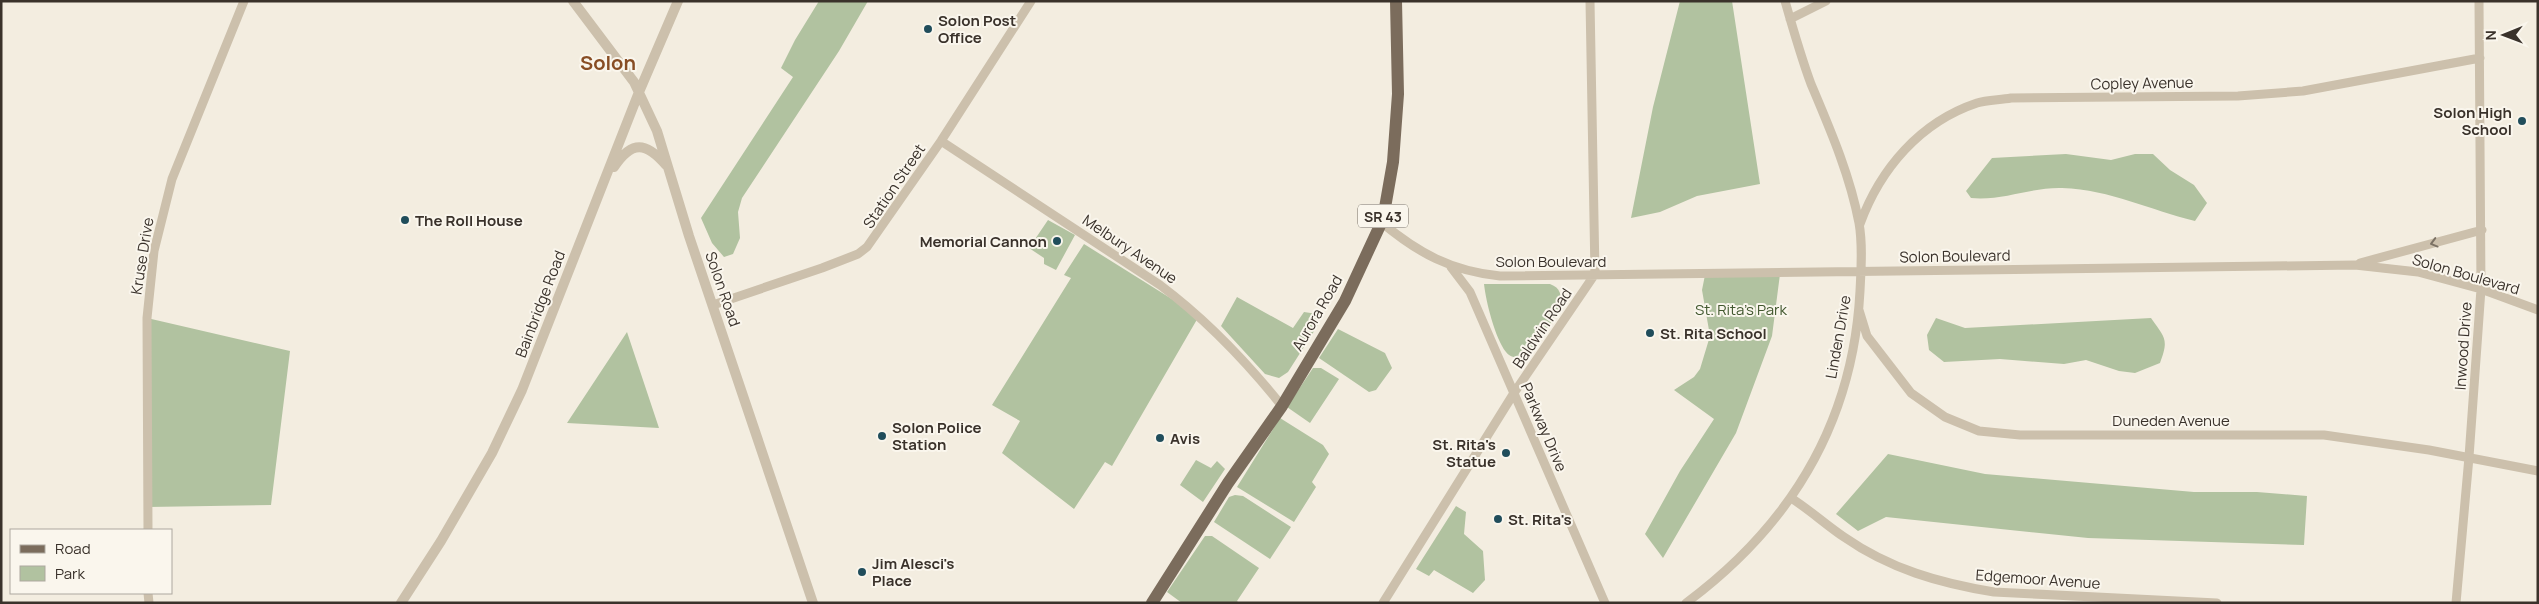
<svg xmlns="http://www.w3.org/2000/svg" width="2539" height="604" font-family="Manrope,sans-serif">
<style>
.green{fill:#b1c2a0}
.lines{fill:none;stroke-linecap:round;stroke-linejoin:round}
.minor{stroke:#ccc0ac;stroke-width:9}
.tertiary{stroke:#ccc0ac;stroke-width:10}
.primary{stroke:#7b6c5c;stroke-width:12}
.oneway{stroke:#7c7265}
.poi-dot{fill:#204d5b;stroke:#faf6ed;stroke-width:2}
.labels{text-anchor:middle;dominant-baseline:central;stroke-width:4;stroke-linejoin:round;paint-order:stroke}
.shield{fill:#faf6ed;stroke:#746d65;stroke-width:1}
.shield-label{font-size:14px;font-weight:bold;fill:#3a322b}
.poi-label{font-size:15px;font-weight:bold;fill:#3a322b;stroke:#faf6ed;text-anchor:start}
.street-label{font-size:15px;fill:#3a322b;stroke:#faf6ed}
.park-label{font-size:15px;fill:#42582f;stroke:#faf6ed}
.district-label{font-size:20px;font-weight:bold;fill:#884d24;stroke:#faf6ed}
</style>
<rect width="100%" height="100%" fill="#f3ede0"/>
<path class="green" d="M 819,1 L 868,1 L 839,51 L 742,198 L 738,212 L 740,238 L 733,254 L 724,257 L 712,243 L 701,218 L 793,77 L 781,68 L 795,40 Z
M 1680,1 L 1732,1 L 1760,184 L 1697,196 L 1660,212 L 1631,218 L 1653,107 Z
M 2066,154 L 2111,160 L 2135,154 L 2153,154 L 2170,170 L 2194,185 L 2207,203 L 2195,221 C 2149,210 2112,190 2062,188 C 2032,187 2003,201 1971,198 L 1966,191 L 1992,158 Z
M 1048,220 L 1075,235 L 1056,270 L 1044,264 L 1044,258 L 1029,248 Z
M 1084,244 L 1199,316 L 1112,466 L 1105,462 L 1074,509 L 1002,453 L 1020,421 L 992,405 L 1071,278 L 1064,275 Z
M 1780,274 L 1772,336 L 1736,433 L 1663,558 L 1645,534 L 1680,471 L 1714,419 L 1674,390 L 1694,377 L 1700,369 L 1710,336 L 1702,290 L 1705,275 Z
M 1484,284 L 1550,284 C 1561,288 1561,295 1562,306 L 1528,357 C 1520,358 1511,359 1506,352 C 1495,338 1486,302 1484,284 Z
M 1237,297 L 1293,328 L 1304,312 L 1317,314 L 1318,325 L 1288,372 L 1279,378 L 1265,374 L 1221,326 Z
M 147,318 L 290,351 L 271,505 L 148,507 Z
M 1936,318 L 1965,328 L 2151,318 C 2165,338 2169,339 2160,363 L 2135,373 L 2119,371 L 2086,360 L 2064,364 L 2000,359 L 1944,362 L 1929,350 L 1927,335 Z
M 1338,329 L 1385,353 L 1392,368 L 1376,390 L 1369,392 L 1319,358 Z
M 627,332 L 659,428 L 567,423 Z
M 1313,368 L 1321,368 L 1339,379 L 1310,423 L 1287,407 Z
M 1280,418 L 1323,445 L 1329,454 L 1312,482 L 1316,487 L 1294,522 L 1237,487 Z
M 1888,454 L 1985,474 L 2194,492 L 2257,492 L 2307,496 L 2304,545 L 2088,538 L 1886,517 L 1858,531 L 1836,514 Z
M 1196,460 L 1211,468 L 1217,461 L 1225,469 L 1203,502 L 1180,485 Z
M 1235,495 L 1243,496 L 1291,527 L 1270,559 L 1214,522 L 1229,497 Z
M 1456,506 L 1466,512 L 1464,534 L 1483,551 L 1485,580 L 1473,593 L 1434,570 L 1429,576 L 1416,569 Z
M 1205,536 L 1212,536 L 1259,568 L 1237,601 L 1239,603 L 1182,603 L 1167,592 Z"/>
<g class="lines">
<path class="minor" d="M 1790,19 L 1826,1
M 941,141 L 1160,285 C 1207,320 1245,360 1282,406
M 1381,222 C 1418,253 1451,271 1500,276 L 2355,265 L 2418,272 L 2481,289 L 2538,310
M 1860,224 C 1880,169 1920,122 1977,103 C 1987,100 2000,100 2011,98 L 2238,96 L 2303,91 L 2480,58
M 2360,263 L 2482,230
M 1451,267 L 1470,292 L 1605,603
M 713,305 L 822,268 L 858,254 L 867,247 L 941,141 L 1031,1
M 1859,310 L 1867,336 L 1911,393 L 1945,417 L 1979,431 L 2020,435 L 2324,435 L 2429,450 L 2538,471
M 1791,498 C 1810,510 1826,525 1844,537 C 1890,569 1939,583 1994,592 L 2217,603
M 148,530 L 147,318 L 154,251 L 172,179 L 244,1
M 148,593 L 149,603
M 1383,603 L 1514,393 L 1595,274 L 1590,1
M 1686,603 C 1791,525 1853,424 1860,291 C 1861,270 1863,245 1859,223 C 1850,175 1830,129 1811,84 C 1801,57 1793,29 1785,1
M 2456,603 L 2469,457 L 2481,289 L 2479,1"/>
<path class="tertiary" d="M 573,1 L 634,82 L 657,131 L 689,236 L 813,603
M 614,167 C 632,140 646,142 666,165
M 401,603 L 441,541 L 492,453 L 522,390 L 639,92 L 678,1"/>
<path class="primary" d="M 1152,603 L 1228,483 L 1282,406 L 1345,301 L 1383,219 L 1393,162 L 1398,94 L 1396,1"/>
</g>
<defs><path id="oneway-chevron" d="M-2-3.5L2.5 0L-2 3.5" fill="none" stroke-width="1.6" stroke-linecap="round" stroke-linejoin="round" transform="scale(1.25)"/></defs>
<use class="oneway" href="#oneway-chevron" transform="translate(2434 243) rotate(165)"/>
<g class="poi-dot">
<circle cx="928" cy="29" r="5"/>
<circle cx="2522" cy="121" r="5"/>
<circle cx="405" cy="220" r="5"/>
<circle cx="1057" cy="241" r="5"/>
<circle cx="1650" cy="333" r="5"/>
<circle cx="882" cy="436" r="5"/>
<circle cx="1160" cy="438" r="5"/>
<circle cx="1506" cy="453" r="5"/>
<circle cx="1498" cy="519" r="5"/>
<circle cx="862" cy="572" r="5"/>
</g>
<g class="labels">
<rect class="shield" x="1358" y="204.5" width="50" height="23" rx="4"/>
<g class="shield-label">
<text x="1383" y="216">SR 43</text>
</g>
<g class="poi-label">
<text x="938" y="20">Solon Post<tspan x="938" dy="17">Office</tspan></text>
<text x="2512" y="112" text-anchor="end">Solon High<tspan x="2512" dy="17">School</tspan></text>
<text x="415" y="220">The Roll House</text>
<text x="1047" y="241" text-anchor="end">Memorial Cannon</text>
<text x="1660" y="333">St. Rita School</text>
<text x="892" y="427">Solon Police<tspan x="892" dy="17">Station</tspan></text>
<text x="1170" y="438">Avis</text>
<text x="1496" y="444" text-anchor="end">St. Rita's<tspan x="1496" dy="17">Statue</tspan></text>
<text x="1508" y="519">St. Rita's</text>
<text x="872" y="563">Jim Alesci's<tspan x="872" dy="17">Place</tspan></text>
</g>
<g class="street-label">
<text transform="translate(2142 83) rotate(-1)">Copley Avenue</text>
<text transform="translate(894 186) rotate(-56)">Station Street</text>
<text transform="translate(1130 249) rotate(34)">Melbury Avenue</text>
<text transform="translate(142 256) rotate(-81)">Kruse Drive</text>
<text transform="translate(1955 256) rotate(-1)">Solon Boulevard</text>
<text x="1551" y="261">Solon Boulevard</text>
<text transform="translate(2466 274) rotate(16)">Solon Boulevard</text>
<text transform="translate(723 289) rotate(71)">Solon Road</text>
<text transform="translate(540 304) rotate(-69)">Bainbridge Road</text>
<text transform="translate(1317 313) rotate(-60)">Aurora Road</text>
<text transform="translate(1542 328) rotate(-56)">Baldwin Road</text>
<text transform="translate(1838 337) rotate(-80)">Linden Drive</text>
<text transform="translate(2463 346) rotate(-86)">Inwood Drive</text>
<text x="2171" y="420">Duneden Avenue</text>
<text transform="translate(1544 427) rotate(67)">Parkway Drive</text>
<text transform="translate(2038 579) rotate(4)">Edgemoor Avenue</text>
</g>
<g class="park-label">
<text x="1741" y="309">St. Rita's Park</text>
</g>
<g class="district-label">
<text x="608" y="62">Solon</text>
</g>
</g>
<rect width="2539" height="604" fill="none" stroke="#3a322b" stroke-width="5"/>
<rect x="10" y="529" width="162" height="65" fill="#faf6ed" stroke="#ada89f"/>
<rect x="20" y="545" width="25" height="8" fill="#7b6c5c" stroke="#ada89f"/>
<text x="55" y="554" font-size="15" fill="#3a322b">Road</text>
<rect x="20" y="566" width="25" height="15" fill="#b1c2a0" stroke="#ada89f"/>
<text x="55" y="579" font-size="15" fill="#3a322b">Park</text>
<g transform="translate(2504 35) rotate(269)" stroke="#faf6ed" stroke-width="4" paint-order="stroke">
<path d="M0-4L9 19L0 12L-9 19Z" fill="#3a322b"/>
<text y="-8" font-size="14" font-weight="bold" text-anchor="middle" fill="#3a322b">N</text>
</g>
</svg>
